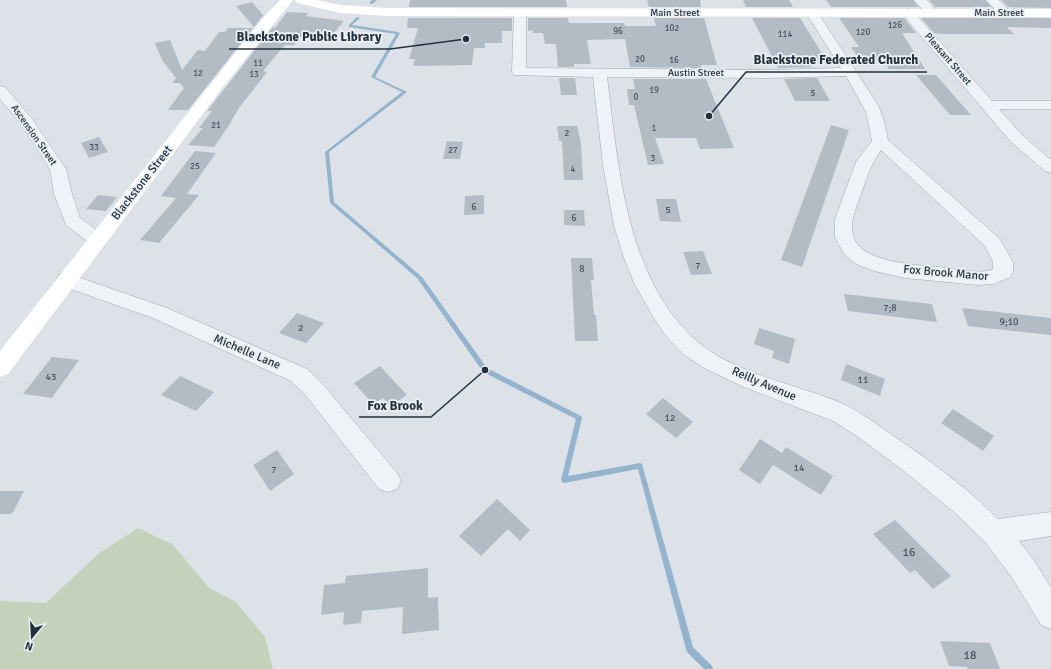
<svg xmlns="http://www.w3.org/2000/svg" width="1051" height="669" font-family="Signika,sans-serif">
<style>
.green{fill:#c4d2bc}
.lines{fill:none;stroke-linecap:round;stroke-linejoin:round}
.stream{fill:#93b4cc;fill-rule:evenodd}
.building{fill:#b3bbc5}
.street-casing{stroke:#a1a9b2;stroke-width:1}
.street{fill:#eff2f6;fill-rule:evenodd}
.secondary{fill:#fff;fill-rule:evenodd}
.labels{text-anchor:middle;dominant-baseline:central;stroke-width:3.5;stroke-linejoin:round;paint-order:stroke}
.far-number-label{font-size:9px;fill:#485460}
.far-street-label{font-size:10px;fill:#24313f;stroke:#ebf0f5}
.number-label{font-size:10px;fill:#485460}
.street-label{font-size:12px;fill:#24313f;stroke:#ebf0f5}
.near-number-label{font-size:12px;fill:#485460}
.leader{fill:none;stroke:#24313f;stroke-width:1.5}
.callout-dot{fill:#24313f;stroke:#ebf0f5;stroke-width:1.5}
.callout-label{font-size:13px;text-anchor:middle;font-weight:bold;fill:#24313f;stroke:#ebf0f5;stroke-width:3.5;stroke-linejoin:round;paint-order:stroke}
</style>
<rect width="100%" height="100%" fill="#dce2e8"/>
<path class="green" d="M 138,528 L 172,544 L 209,588 L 236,602 L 265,637 L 273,669 L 0,669 L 0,601 L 46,603 L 98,554 Z"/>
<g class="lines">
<path class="stream" d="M 373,0 L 377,0 L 372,4 L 370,4 L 370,2 Z
M 357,17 L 360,18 L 352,25 L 398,32 L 400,33 L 375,77 L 407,92 L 329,152 L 334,202 L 422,277 L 487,368 L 581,416 L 582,418 L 568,476 L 640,463 L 642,464 L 693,647 L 712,666 L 713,669 L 704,669 L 687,652 L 686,649 L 638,469 L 564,483 L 562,482 L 561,480 L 576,419 L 483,372 L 418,279 L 330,203 L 325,152 L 402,92 L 371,77 L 396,34 L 349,27 L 349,25 Z"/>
</g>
<path class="building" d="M 410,0 L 566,0 L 567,7 L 409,7 Z
M 647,0 L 700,0 L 701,7 L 649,7 Z
M 743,0 L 789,0 L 793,7 L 746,7 Z
M 826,0 L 913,0 L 918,7 L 831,7 Z
M 929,0 L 985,0 L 991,7 L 935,7 Z
M 1001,0 L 1051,0 L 1051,8 L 1008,7 Z
M 252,2 L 263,15 L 254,27 L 236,6 Z
M 287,12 L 308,13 L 306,16 L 344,21 L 328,40 L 298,38 L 294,45 L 285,45 L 263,71 L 267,72 L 239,108 L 231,121 L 232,121 L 214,147 L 188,145 L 203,128 L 199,128 L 212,111 L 207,111 L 273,27 L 275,28 Z
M 408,18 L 512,18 L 512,31 L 502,31 L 502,43 L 485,43 L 485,48 L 474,48 L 472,65 L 413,66 L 415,59 L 409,59 L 418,28 L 407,28 Z
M 528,18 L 568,18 L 569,23 L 624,23 L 625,26 L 656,26 L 654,18 L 704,18 L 717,65 L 701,65 L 702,68 L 630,67 L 625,39 L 587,40 L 591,64 L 574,64 L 574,67 L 558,67 L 556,44 L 545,44 L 543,33 L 533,33 L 533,30 L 528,31 Z
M 752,18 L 800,18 L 828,63 L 809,63 L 811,67 L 778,68 Z
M 839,18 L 904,18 L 916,33 L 902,33 L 925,69 L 889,69 L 884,62 L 862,63 L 851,47 L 859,47 Z
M 921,18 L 1051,18 L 1051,28 L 1007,27 L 1014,34 L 944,34 L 934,33 Z
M 228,28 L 253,28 L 188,110 L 168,110 L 184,88 L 180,83 L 172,83 L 176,78 L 162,60 L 155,43 L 170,40 L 182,70 L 198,50 L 205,51 L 219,32 L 225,32 Z
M 916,75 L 936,75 L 971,115 L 950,115 Z
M 559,78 L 575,78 L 577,95 L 561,95 Z
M 817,78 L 830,101 L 795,101 L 784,79 Z
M 633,79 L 706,79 L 734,148 L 700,149 L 696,138 L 655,138 L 664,164 L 648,165 L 634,105 L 629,105 L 627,89 L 635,89 Z
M 831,125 L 849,130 L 802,267 L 781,260 Z
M 557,126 L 577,126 L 581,143 L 583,180 L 564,180 L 562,141 L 559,141 Z
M 99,137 L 108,152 L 89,158 L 81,143 Z
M 447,141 L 463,142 L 460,159 L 443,159 Z
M 195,151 L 216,153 L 187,194 L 199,195 L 159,243 L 140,240 L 176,198 L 161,196 Z
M 98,195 L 117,197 L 106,211 L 86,209 Z
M 484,195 L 484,214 L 464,215 L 465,196 Z
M 656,199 L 676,199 L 681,222 L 660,221 Z
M 564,210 L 584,210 L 585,226 L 564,225 Z
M 703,251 L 712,274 L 691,275 L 683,252 Z
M 571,258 L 592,258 L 594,280 L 591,280 L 594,315 L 596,315 L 598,341 L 575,341 Z
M 844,294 L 932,304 L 937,322 L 848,311 Z
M 962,308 L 1051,318 L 1051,335 L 968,326 Z
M 297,313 L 324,323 L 306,343 L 279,333 Z
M 759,328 L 795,339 L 789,364 L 772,358 L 774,351 L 754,344 Z
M 52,357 L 79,360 L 52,398 L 23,394 Z
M 846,364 L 885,379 L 880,396 L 841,380 Z
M 380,366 L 407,395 L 390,406 L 383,398 L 373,404 L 354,383 Z
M 180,376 L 214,392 L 196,411 L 161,395 Z
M 663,398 L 693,422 L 676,438 L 646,414 Z
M 953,409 L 994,436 L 983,451 L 941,423 Z
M 760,439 L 782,453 L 786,447 L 833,476 L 821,495 L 773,465 L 760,484 L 739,470 Z
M 277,450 L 294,474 L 270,491 L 253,465 Z
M 0,491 L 24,491 L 12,514 L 0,514 Z
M 497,499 L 530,530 L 520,541 L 508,529 L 481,556 L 459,536 Z
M 895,520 L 951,576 L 933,589 L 915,570 L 910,573 L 873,534 Z
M 428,568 L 428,598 L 438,597 L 439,630 L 402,634 L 403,607 L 362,611 L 361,623 L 343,625 L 344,612 L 321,615 L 324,585 L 345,583 L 346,576 Z
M 940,641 L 990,643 L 1000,669 L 968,669 L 967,667 L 949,666 Z"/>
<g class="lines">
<defs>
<path id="street" d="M 914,0 L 927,0 L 938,13 L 936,16 L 928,16 Z
M 986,0 L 999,0 L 1011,13 L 1009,16 L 1001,16 Z
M 520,9 L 524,10 L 526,13 L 526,68 L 769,70 L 841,68 L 806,13 L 808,10 L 816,10 L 878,105 L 884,121 L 888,140 L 999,238 L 1013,262 L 1013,272 L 1010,277 L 994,284 L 978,285 L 905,278 L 874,271 L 856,264 L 845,255 L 835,238 L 835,219 L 856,162 L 872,141 L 866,112 L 846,76 L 769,78 L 607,77 C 618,162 625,271 690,335 C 730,374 791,382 841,403 C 861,412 879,426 898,439 C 933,463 967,488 998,519 L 1051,512 L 1051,536 L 1019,541 L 1035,562 L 1051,588 L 1051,629 L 1041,625 L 1011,576 L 985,542 L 954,512 L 904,471 L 857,436 L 833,421 L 744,387 L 704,368 L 683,354 L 666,336 L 652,315 L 634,283 L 623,255 L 614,226 L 603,165 L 593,77 L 514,75 L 512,72 L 514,13 L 516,10 ZM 881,150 L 985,246 L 993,262 L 993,269 C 982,275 953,269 939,267 C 917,265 859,263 853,235 C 850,223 855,211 859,200 C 866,181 869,167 881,150 Z
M 908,9 L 912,10 L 992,101 L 1051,101 L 1051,109 L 999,109 L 1023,136 L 1051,160 L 1051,173 L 1045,171 L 1011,142 L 904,16 L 902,13 L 904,10 Z
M 0,86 L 5,87 L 32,119 L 66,169 L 72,194 L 80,218 L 105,236 L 107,240 L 105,244 L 98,246 L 91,244 L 66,225 L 54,194 L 50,169 L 21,124 L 0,99 Z
M 66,273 L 167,308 L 307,369 L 320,381 L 397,473 L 401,481 L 397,489 L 388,492 L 379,489 L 304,393 L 291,381 L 153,318 L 59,285 L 56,280 L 59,275 Z"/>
</defs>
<use href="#street" class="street-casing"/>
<use href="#street" class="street"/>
<path class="secondary" d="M 280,0 L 293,0 L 223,87 L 8,374 L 0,377 L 0,351 L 213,81 L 263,18 Z
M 295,0 L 317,0 L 340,5 L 387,8 L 1051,9 L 1051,17 L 387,16 L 340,13 L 297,3 Z"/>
</g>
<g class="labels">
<g class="far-number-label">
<text x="895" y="25">126</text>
<text x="672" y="28">102</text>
<text x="618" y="31">96</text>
<text x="863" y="32">120</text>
<text x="785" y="34">114</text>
<text x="640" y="59">20</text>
<text x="674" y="60">16</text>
<text x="258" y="63">11</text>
<text x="198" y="73">12</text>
<text x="254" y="74">13</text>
<text x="654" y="90">19</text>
<text x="813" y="93">5</text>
<text x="636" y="97">0</text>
<text x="216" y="125">21</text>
<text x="654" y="128">1</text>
<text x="567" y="133">2</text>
<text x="94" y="147">33</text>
<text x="453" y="150">27</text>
<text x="653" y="158">3</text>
<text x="195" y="166">25</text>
<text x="573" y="169">4</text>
</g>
<g class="far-street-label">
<text x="675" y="13">Main Street</text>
<text x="999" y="13">Main Street</text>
<text transform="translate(948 59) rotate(49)">Pleasant Street</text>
<text x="696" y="73">Austin Street</text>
<text transform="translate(34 135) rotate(55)">Ascension Street</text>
</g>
<g class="number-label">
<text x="474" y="207">6</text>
<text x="668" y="210">5</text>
<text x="574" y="218">6</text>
<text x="698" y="266">7</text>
<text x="582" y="269">8</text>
<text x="890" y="308">7;8</text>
<text x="1009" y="322">9;10</text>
<text x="301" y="328">2</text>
<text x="51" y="377">43</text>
<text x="863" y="380">11</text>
<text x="670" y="418">12</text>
<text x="799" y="468">14</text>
<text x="274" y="470">7</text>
</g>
<g class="street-label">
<text transform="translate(142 183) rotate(-52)">Blackstone Street</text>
<text transform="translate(946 273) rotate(5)">Fox Brook Manor</text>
<text transform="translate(247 352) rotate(23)">Michelle Lane</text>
<text transform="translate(764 384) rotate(23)">Reilly Avenue</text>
</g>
<g class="near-number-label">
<text x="909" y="552">16</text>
<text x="970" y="655">18</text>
</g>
</g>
<path class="leader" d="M466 39L390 49H229M709 116L746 72H927M485 370L431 417H359"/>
<g class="callout-dot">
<circle cx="466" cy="39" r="4"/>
<circle cx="709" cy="116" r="4"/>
<circle cx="485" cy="370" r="4"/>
</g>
<g class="callout-label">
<text x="309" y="41">Blackstone Public Library</text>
<text x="836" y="64">Blackstone Federated Church</text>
<text x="395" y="410">Fox Brook</text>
</g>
<g transform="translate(32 637) rotate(198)" stroke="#ebf0f5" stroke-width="3" paint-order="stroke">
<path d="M0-3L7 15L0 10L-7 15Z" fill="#24313f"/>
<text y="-6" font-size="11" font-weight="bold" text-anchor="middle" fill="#24313f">N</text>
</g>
</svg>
